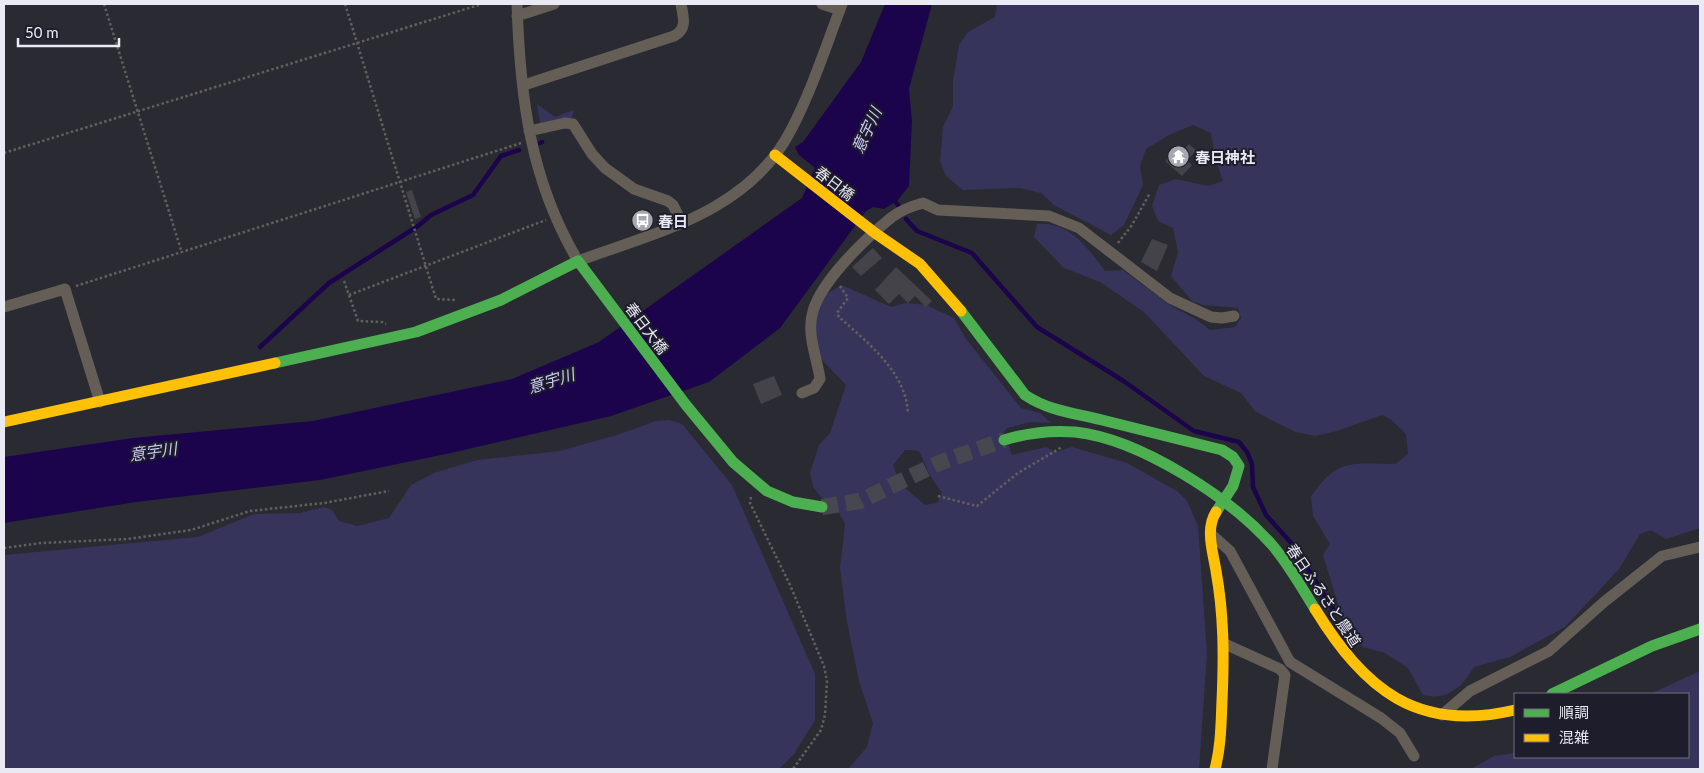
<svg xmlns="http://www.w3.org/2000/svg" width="1704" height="773" font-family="Lato,'Noto Sans JP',sans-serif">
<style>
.green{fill:#37345c;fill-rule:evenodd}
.water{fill:#1c044c}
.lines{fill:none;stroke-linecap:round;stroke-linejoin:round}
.stream{stroke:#1c044c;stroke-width:4.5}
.building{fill:#44434a}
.secondary-tunnel{stroke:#47474f;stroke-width:16;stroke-dasharray:16 8;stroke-linecap:butt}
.path{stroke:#635f5c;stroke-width:2.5;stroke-dasharray:2.5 2.5;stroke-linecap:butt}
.street{stroke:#655e56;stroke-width:11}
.fast{stroke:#4caf50;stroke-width:11}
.slow{stroke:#ffc107;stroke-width:11}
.labels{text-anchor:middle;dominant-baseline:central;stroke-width:4;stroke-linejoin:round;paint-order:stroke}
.poi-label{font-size:15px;font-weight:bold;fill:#eaeaf4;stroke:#1e1d2b;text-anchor:start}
.street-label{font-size:15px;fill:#eaeaf4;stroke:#1e1d2b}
.water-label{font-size:16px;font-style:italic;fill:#cccbf8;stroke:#1e1d2b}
</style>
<rect width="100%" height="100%" fill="#2a2a32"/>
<path class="green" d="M 997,4 L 1700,4 L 1700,528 L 1666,539 L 1651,530 L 1640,534 L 1619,569 L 1565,627 L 1510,657 L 1474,667 C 1462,687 1447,701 1423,695 L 1408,668 L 1385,653 L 1363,647 L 1347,633 L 1323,555 L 1330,544 L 1313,516 L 1311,497 C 1337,457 1354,464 1396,464 L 1408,454 L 1406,434 L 1390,419 L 1382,415 L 1337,431 L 1315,436 L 1296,432 L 1273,421 L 1255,411 L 1241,393 L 1204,376 L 1144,312 L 1100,282 L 1064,268 L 1034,237 L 1037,224 C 1069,221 1088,248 1105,271 L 1123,270 L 1171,306 L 1194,318 L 1210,330 L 1235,327 L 1241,318 L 1238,308 L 1203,305 L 1192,301 L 1171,276 L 1178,252 L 1173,228 L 1158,221 L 1152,206 L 1159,185 L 1176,179 L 1208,186 L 1223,181 L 1215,158 L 1211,133 L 1193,125 L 1169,135 L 1146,149 L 1140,166 L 1143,185 L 1124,225 L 1111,235 L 1054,205 L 1041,193 L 1020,188 L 963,190 L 946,176 L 940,161 L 943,127 L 953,106 L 953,81 L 959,45 L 968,32 L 995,17 Z
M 537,104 L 555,117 L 574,110 L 572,118 L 561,122 L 540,123 Z
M 842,285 L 891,307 L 906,303 L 926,305 L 954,318 L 966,339 L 1021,408 L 1040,413 L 1051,423 L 1031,422 L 1007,428 L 1004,432 L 1012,455 L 1046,447 L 1056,452 L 1072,447 L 1127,463 L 1177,491 L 1187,501 L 1198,526 L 1207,654 L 1199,769 L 848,769 L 867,747 L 873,723 L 859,681 L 847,622 L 840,568 L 845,524 L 837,509 L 821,497 L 813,487 L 810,473 L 819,445 L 830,433 L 846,385 L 821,359 L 814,329 L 815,313 L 824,295 ZM 905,450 L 915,450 L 920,452 L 929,474 L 942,493 L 937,503 L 925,505 L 905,488 L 898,479 L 893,465 Z
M 669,420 L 682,424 L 732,485 L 815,674 L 815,720 L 794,754 L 779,769 L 4,769 L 4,555 L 198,537 L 254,514 L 300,513 L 324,507 L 332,510 L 339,521 L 357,526 L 389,518 L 411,485 L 434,473 L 477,460 L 560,451 L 620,434 L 656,421 Z
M 1700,671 L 1700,769 L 1471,769 L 1494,756 L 1515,753 L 1515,757 L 1688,757 L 1688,694 L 1650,694 Z"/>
<path class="water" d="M 885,4 L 932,4 L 909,89 L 912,121 L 909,186 L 898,200 L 884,209 L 873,207 L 866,211 L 780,328 L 709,382 L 611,416 L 451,453 L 320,480 L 136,502 L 4,523 L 4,457 L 133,438 L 313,421 L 512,379 L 599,342 L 802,198 L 815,168 L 798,154 L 795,147 L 803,142 L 861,62 Z"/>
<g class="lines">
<path class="stream" d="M 540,143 L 542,142
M 892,197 L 900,208
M 906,219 L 917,231 L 972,253 L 1037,327 L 1122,380 L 1194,431 L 1239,442 L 1247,452 L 1252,464 L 1253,487 L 1266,515 L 1293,545 L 1335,612
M 260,347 L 329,283 L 418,226 L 431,215 L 473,195 L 501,156 L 519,150"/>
</g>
<path class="building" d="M 1189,144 L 1196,150 L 1187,161 L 1192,165 L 1182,176 L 1165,161 L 1175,150 L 1179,154 Z
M 412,190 L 421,217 L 415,219 L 406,192 Z
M 1152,239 L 1168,245 L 1157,271 L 1141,262 Z
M 873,248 L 882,258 L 861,276 L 852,267 Z
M 896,267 L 932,301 L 926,307 L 915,296 L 908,303 L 899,294 L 889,304 L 875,290 Z
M 774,376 L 782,395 L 761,404 L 753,384 Z"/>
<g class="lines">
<path class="secondary-tunnel" d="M 822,507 L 860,501 L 939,463 L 1004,440"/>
<path class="path" d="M 104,4 L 182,253
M 345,4 L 436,299 L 455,300
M 4,153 L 482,4
M 1118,243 L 1132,225 L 1150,193
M 344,281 L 358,321 L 382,322 L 386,324
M 76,286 L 521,143
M 840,286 L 848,298 L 837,313 L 839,317 C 867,342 906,372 908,413
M 349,295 L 546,220
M 938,496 L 977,506 L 1018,473 L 1062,447
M 751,497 L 750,503 L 790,585 L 824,666 L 827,681 L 825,715 L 821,730 L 793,769
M 4,548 L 41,543 L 128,539 L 191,530 L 250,511 L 324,503 L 389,491"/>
<path class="street" d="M 517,4 C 520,97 530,180 578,261 C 657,232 749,212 791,130 C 812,90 826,46 842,4
M 822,4 L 840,10
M 517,16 L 554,4
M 524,85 L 674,36 C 688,29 683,16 681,4
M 529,131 L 565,123 L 573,124 L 592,154 L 605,168 L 634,189 L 668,201 L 673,205 L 682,223
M 4,307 L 65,289 L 100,402
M 802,393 L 814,388 L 820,379 C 817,357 806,334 813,311 C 822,280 866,238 892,217 C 901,210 912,206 923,203 L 938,210 L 1049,216 L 1079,228 L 1170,298 L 1211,317 L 1222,318 L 1234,316
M 1211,534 L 1230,551 L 1290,662 L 1381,718 L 1400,733 L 1414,756
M 1225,644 L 1280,669 L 1285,675 L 1272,769
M 1442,715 L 1470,691 L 1549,651 L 1604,602 L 1662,556 L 1700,547"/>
<path class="fast" d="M 961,311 L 1025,395 C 1049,411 1074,413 1102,420 C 1142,430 1182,440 1222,450 L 1233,457 L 1239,466 L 1233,486 L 1216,512
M 275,363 L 416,332 L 501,300 L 578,261 L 686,405 L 733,462 L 767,491 L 793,502 L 822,507
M 1004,440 C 1027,433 1051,430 1075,432 C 1140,439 1231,498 1273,546 C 1289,565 1302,588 1315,609
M 1552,694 L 1652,646 L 1700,629"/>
<path class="slow" d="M 775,155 L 875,233 L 920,264 L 961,311
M 4,422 L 275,363
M 1315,609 C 1365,690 1417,733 1515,710
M 1215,769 C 1221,746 1221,724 1222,701 C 1224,656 1224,615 1216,571 C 1213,552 1205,529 1216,512"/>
</g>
<defs>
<symbol id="temple-disc" viewBox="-11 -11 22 22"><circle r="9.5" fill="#a7a7b0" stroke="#1e1d2b"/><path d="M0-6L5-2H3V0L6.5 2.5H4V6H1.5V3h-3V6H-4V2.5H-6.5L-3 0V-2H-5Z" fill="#fff"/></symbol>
<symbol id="bus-disc" viewBox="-11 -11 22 22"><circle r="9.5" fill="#a7a7b0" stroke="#1e1d2b"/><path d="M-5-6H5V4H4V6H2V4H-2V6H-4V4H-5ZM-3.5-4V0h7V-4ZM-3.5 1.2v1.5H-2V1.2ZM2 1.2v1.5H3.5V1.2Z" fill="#fff"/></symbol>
</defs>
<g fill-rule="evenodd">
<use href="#temple-disc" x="1166" y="144" width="25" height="25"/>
<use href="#bus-disc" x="630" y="208" width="25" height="25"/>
</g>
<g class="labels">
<g class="poi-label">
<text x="1195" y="157">春日神社</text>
<text x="658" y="221">春日</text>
</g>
<g class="street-label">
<text transform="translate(835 183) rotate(38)">春日橋</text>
<text transform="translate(647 328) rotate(53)">春日大橋</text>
<text transform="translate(1324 595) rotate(56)">春日ふるさと農道</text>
</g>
<g class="water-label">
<text transform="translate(866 130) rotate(-65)">意宇川</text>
<text transform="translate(551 380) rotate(-17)">意宇川</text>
<text transform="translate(153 451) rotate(-8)">意宇川</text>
</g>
</g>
<rect width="1704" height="773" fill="none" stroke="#eaeaf4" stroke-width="10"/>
<rect x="1514" y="693" width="175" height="65" fill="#1e1d2b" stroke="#706f7b"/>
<rect x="1524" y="709" width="25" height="8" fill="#4caf50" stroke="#706f7b"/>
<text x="1559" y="718" font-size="15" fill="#eaeaf4">順調</text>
<rect x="1524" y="734" width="25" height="8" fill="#ffc107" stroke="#706f7b"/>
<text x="1559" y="743" font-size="15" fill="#eaeaf4">混雑</text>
<path d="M18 38v8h101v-8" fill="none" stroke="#eaeaf4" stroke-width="2.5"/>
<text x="25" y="38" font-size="15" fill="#eaeaf4" stroke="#1e1d2b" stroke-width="4" paint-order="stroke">50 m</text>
</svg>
